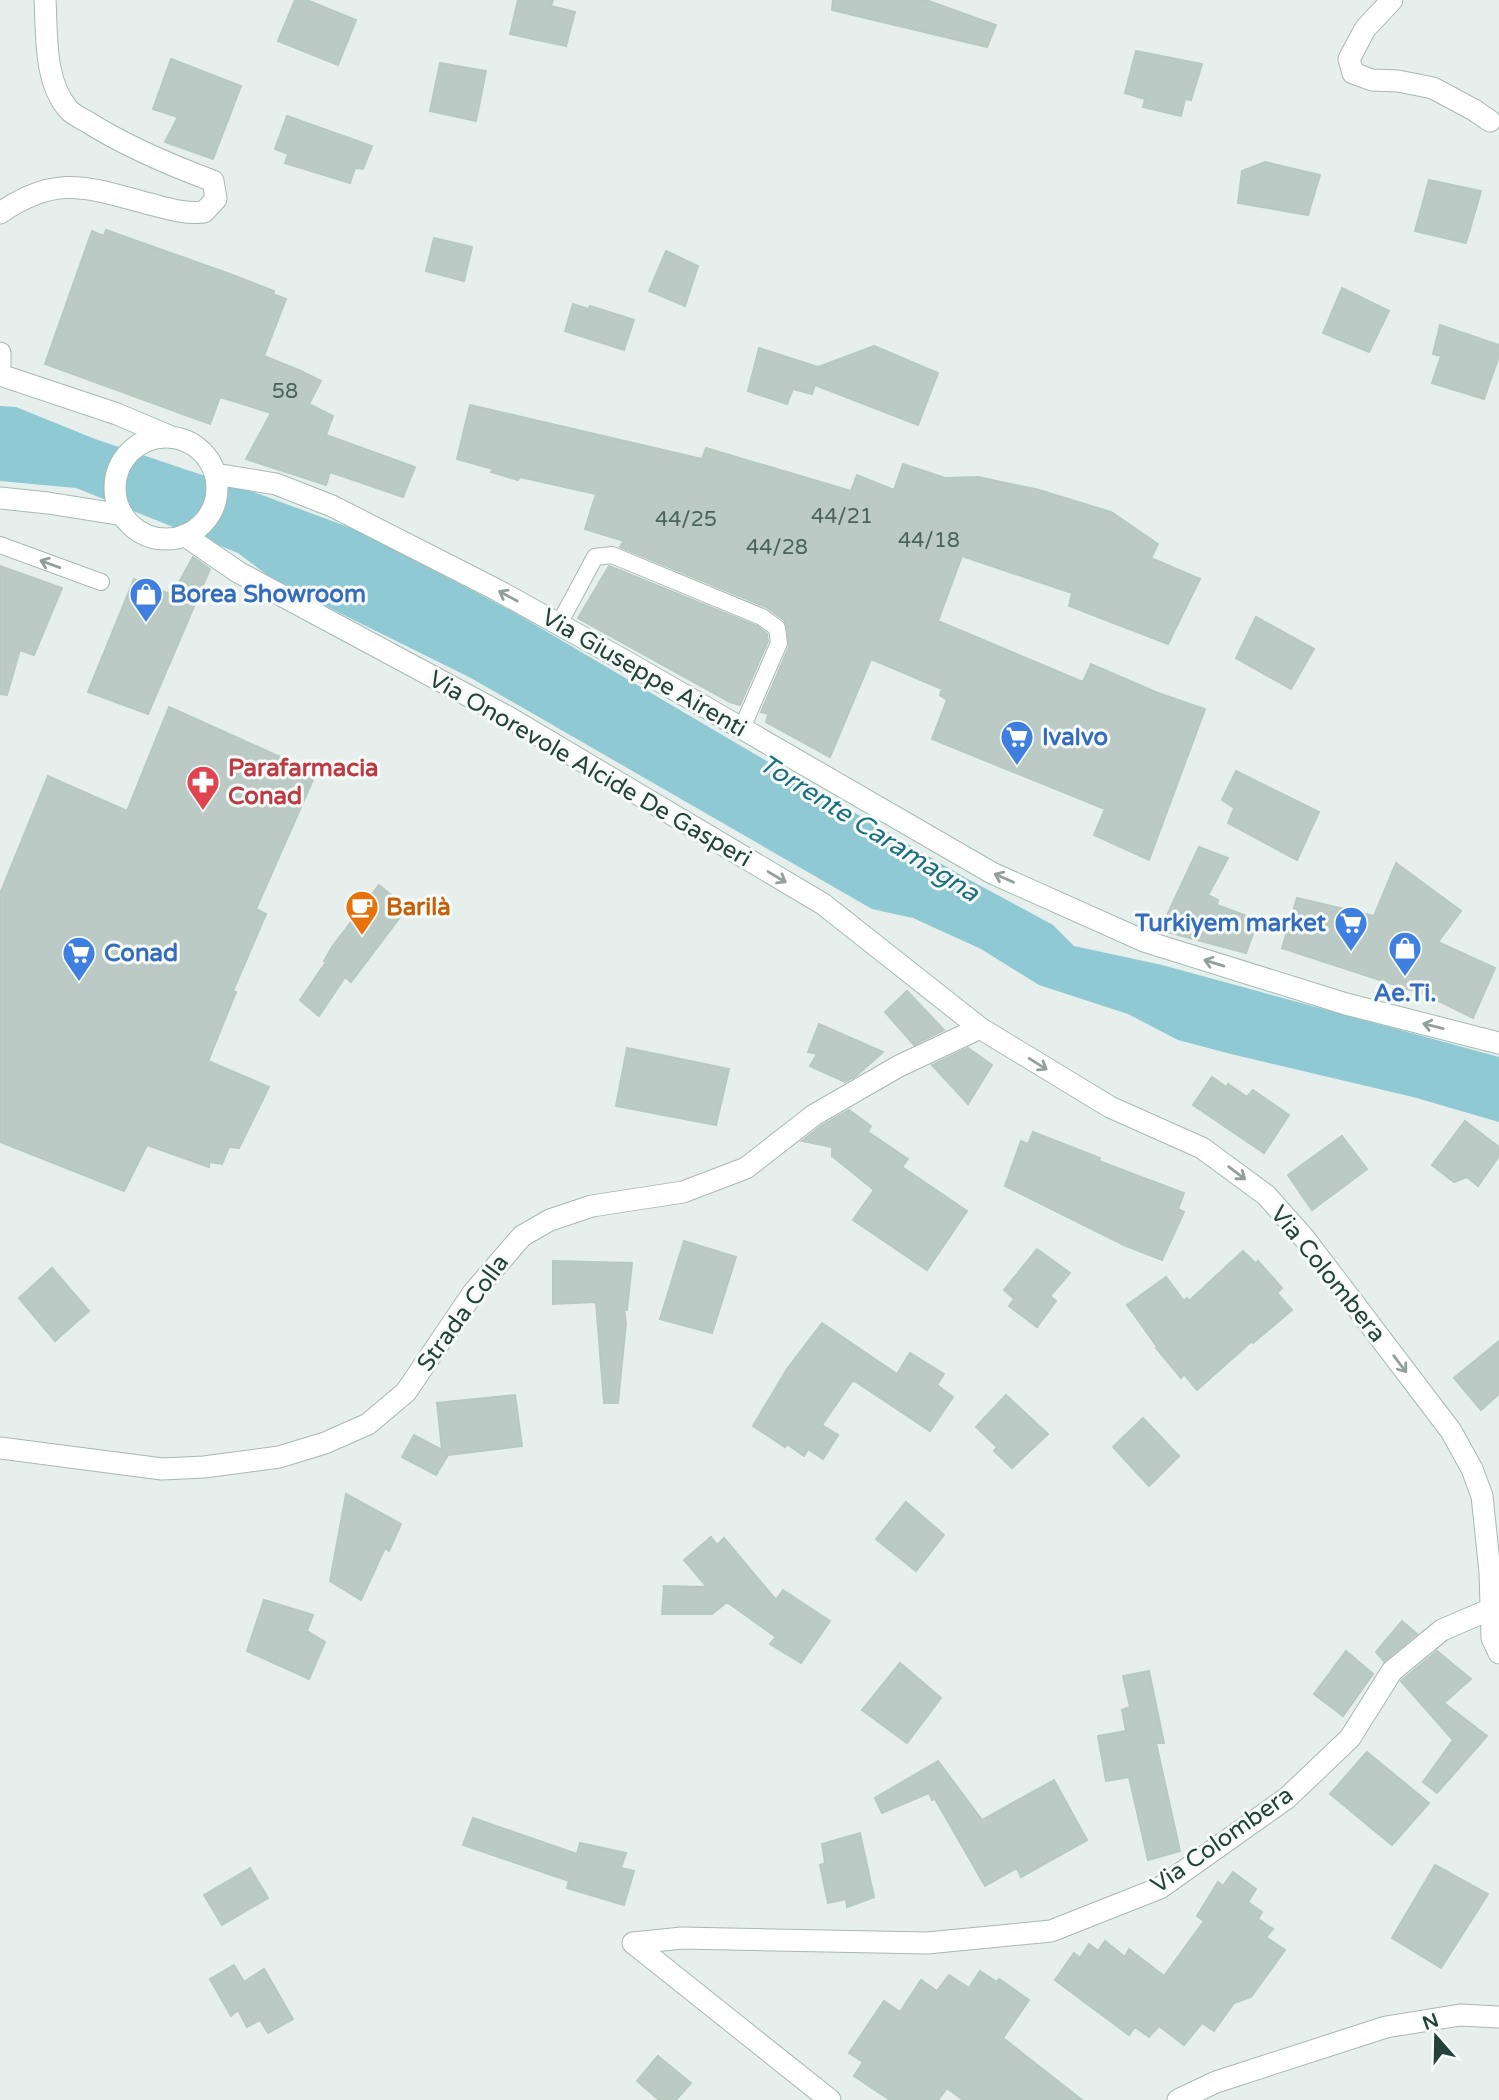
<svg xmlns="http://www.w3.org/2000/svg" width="1499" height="2100" font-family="'Varela Round',sans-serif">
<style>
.water{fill:#8ec9d4}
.building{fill:#bbcac4;stroke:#b8c9c2;stroke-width:2}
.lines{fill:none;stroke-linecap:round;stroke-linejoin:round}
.service-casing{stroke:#a8b8b2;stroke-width:18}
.minor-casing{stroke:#a8b8b2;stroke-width:23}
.secondary-casing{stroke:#a4bbb3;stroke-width:23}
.service{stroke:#fff;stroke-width:16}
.minor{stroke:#fff;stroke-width:21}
.secondary{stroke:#fff;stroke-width:21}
.oneway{stroke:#92a09c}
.labels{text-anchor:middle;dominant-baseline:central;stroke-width:6;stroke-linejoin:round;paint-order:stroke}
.number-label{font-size:21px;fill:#4a645c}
.shop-label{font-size:24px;font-weight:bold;fill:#366cbe;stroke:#f7fbf9;text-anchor:start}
.street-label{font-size:24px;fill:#24423a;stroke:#f7fbf9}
.health-label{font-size:24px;font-weight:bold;fill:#be3a42;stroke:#f7fbf9;text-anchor:start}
.food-label{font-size:24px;font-weight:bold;fill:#c56008;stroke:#f7fbf9;text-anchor:start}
.water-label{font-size:26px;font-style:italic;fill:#1c6f80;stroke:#f7fbf9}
</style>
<rect width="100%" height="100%" fill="#e6efeb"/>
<path class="water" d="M 0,406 L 16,407 L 95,439 L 262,495 L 359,531 L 515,613 L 964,877 L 1053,925 L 1074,946 L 1162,965 L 1499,1057 L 1499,1122 L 1413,1097 L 1231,1054 L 1178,1040 L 1128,1014 L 1039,985 L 981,949 L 913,918 L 872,909 L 471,678 L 275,581 L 238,553 L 76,488 L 0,481 Z"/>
<path class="building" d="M 295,0 L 307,0 L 356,20 L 338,65 L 278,41 Z
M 518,0 L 553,0 L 551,6 L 575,12 L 566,46 L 510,34 Z
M 833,0 L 926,0 L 996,25 L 987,47 L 832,10 Z
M 1136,51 L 1202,64 L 1191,100 L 1185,99 L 1181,116 L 1143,107 L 1145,99 L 1125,93 Z
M 171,59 L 241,86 L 213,159 L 165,142 L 178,117 L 153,109 Z
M 440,63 L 486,71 L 476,121 L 430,111 Z
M 287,116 L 372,146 L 363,169 L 355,168 L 350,183 L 285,163 L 288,154 L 275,149 Z
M 1265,162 L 1320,175 L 1308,215 L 1238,203 L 1242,171 Z
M 1429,180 L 1481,191 L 1466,243 L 1415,231 Z
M 106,230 L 230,274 L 274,291 L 273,294 L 286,299 L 264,356 L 301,371 L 321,381 L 309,404 L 333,416 L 326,435 L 415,467 L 403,497 L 330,472 L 326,485 L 246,459 L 271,413 L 220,397 L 210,424 L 45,364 L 92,231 L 104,236 Z
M 434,238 L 472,247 L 464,281 L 426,271 Z
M 666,251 L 698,266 L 685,306 L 649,291 Z
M 1342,288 L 1389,311 L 1369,352 L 1323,333 Z
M 573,304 L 588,309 L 590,306 L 634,320 L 624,350 L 565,331 Z
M 1440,325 L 1499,345 L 1499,356 L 1484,399 L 1432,383 L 1441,356 L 1433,354 Z
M 874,346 L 938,373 L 918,425 L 815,385 L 812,394 L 793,389 L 787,404 L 748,391 L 759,348 L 818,367 Z
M 470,405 L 702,459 L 706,448 L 851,491 L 857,475 L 894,490 L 903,464 L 945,478 L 978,477 L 1039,490 L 1111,512 L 1158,544 L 1151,558 L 1200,579 L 1168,644 L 1069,606 L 1072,593 L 962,556 L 938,621 L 1083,682 L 1091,664 L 1158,693 L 1205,709 L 1149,860 L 1094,835 L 1105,809 L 932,739 L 947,700 L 940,695 L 942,689 L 871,659 L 830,757 L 766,722 L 768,714 L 761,712 L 789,647 L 787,627 L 784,620 L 766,607 L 620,547 L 624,541 L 585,529 L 596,494 L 520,477 L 518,480 L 491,472 L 493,469 L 457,459 Z
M 193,557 L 210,569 L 148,714 L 88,692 L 134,579 L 172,595 Z
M 0,566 L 62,588 L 34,655 L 20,650 L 7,695 L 0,694 Z
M 609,566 L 757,626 L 767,634 L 768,641 L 740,705 L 730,702 L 578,618 Z
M 1256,617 L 1314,649 L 1291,689 L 1236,658 Z
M 169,707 L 316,773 L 256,909 L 266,914 L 233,991 L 236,992 L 208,1061 L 269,1087 L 239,1148 L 229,1147 L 222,1164 L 209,1162 L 209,1167 L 147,1145 L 124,1191 L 0,1142 L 0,894 L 48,776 L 127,811 Z
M 1236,771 L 1319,812 L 1297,860 L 1228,823 L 1234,808 L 1222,800 Z
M 1199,847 L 1228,858 L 1208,895 L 1218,900 L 1217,905 L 1258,920 L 1246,953 L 1160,930 Z
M 1396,863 L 1461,911 L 1438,942 L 1495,968 L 1473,1018 L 1429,996 L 1282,948 L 1297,898 L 1374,916 Z
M 379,885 L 407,908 L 351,982 L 345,977 L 319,1016 L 300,1000 L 326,962 L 324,961 L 332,947 Z
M 907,991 L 944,1030 L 914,1045 L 885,1012 Z
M 819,1024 L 883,1052 L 856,1076 L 845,1082 L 810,1066 L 817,1054 L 808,1052 Z
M 627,1048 L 729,1069 L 716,1125 L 616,1106 Z
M 968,1048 L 992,1065 L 968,1104 L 932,1065 Z
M 1212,1077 L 1226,1087 L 1228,1084 L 1247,1097 L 1253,1090 L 1289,1115 L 1264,1153 L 1193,1105 Z
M 849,1110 L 871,1126 L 868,1132 L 908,1159 L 902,1167 L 967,1211 L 927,1270 L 853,1220 L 874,1190 L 832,1156 L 832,1147 L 802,1141 L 821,1126 Z
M 1465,1121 L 1499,1147 L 1499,1156 L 1478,1186 L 1467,1177 L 1454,1182 L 1432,1165 Z
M 1033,1132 L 1100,1158 L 1099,1161 L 1184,1193 L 1178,1209 L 1184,1212 L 1162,1260 L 1124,1245 L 1005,1186 L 1021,1141 L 1028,1144 Z
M 1342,1136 L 1367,1169 L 1312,1210 L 1288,1175 Z
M 684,1241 L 736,1257 L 712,1333 L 660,1319 Z
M 1037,1249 L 1070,1273 L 1050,1296 L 1056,1301 L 1037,1327 L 1009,1306 L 1014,1299 L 1004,1290 Z
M 1243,1251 L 1256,1264 L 1258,1261 L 1282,1288 L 1277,1293 L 1292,1310 L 1253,1343 L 1252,1341 L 1197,1390 L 1184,1374 L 1181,1378 L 1156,1348 L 1158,1348 L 1127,1305 L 1166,1277 L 1184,1301 L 1187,1298 L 1189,1301 Z
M 553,1261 L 632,1263 L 627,1310 L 624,1309 L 626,1323 L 618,1403 L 604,1403 L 596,1302 L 553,1304 Z
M 52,1268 L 89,1311 L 55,1341 L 19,1298 Z
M 822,1323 L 897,1374 L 910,1353 L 944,1374 L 937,1385 L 953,1397 L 930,1431 L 853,1380 L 822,1425 L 838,1435 L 823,1459 L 808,1449 L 804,1456 L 787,1444 L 785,1447 L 753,1426 L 787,1369 Z
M 1499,1341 L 1499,1394 L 1481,1410 L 1454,1378 Z
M 515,1395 L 522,1446 L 448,1455 L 436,1475 L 402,1457 L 414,1435 L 442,1450 L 437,1403 Z
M 1006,1395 L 1048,1434 L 1012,1468 L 994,1451 L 997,1447 L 976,1427 Z
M 1143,1418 L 1179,1456 L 1149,1486 L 1113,1447 Z
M 346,1494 L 401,1524 L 389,1551 L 385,1548 L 361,1600 L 330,1581 Z
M 906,1502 L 944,1535 L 916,1571 L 876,1539 Z
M 711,1537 L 717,1545 L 724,1538 L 776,1600 L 783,1590 L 830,1621 L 801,1663 L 770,1644 L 776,1637 L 727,1602 L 712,1614 L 662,1614 L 664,1586 L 707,1587 L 684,1560 Z
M 264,1600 L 313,1615 L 307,1631 L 325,1642 L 309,1679 L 247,1651 Z
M 1402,1621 L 1417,1634 L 1384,1661 L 1376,1652 Z
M 1346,1651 L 1373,1674 L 1343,1716 L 1314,1694 Z
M 1437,1651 L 1471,1679 L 1444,1703 L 1487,1736 L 1437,1793 L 1423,1782 L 1453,1740 L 1401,1681 Z
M 900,1663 L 941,1698 L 907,1743 L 862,1710 Z
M 1149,1671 L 1164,1743 L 1156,1743 L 1180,1851 L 1148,1860 L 1129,1777 L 1106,1781 L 1098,1736 L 1126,1731 L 1122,1710 L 1130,1707 L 1123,1676 Z
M 1367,1752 L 1429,1803 L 1392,1845 L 1330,1794 Z
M 938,1761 L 982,1820 L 1054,1780 L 1087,1840 L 1021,1877 L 1017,1868 L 985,1886 L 935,1799 L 932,1800 L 929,1793 L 882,1813 L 875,1798 Z
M 473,1818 L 577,1854 L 580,1843 L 626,1853 L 621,1868 L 634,1871 L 624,1905 L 567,1888 L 569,1881 L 463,1845 Z
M 860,1833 L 874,1897 L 847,1907 L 846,1899 L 828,1903 L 820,1865 L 825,1863 L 822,1844 Z
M 1435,1865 L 1488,1894 L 1441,1968 L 1392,1938 Z
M 250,1868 L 268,1898 L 222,1925 L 204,1895 Z
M 1233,1872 L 1256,1889 L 1248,1902 L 1262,1912 L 1258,1919 L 1273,1929 L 1266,1937 L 1285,1950 L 1251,1997 L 1234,2003 L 1214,2031 L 1202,2023 L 1184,2045 L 1159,2026 L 1149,2037 L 1135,2027 L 1129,2035 L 1055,1980 L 1074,1953 L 1080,1958 L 1089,1944 L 1098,1951 L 1105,1941 L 1125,1957 L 1129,1949 L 1164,1976 L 1204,1921 L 1197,1916 L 1218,1882 L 1223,1886 Z
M 234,1965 L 244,1982 L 264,1969 L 293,2019 L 268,2033 L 260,2020 L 247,2027 L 238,2010 L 231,2016 L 210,1979 Z
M 980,1971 L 997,1982 L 999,1979 L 1029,2000 L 1003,2038 L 1082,2100 L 963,2100 L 947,2088 L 938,2100 L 890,2100 L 854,2076 L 863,2062 L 849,2053 L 884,2001 L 900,2012 L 921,1980 L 937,1991 L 949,1975 L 969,1988 Z
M 658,2056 L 691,2083 L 676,2100 L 659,2100 L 637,2081 Z"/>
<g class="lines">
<defs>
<path id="service" d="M 0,545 L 101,582
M 559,624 L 595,557 L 612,555 L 762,617 L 777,628 L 779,643 L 742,728"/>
<path id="minor" d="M 1392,0 L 1365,29 L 1349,59 L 1353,73 L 1372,80 L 1398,81 L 1433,88 L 1474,110 L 1490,121
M 0,213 C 58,173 88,188 150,204 C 169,209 185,214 204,212 L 216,199 L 213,181 C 170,165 125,146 86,121 C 80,118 72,114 68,109 C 44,81 47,35 45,0
M 0,353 L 0,368
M 0,1448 L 162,1469 L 204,1467 L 279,1457 L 325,1443 L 368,1424 L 406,1392 L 473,1293 L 522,1236 L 550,1220 L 592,1206 L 683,1192 L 746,1168 L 814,1115 L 899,1066 L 980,1028
M 633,1943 L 682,1938 L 927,1943 L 1051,1931 L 1160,1888 L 1287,1798 L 1350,1738 L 1392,1671 L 1442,1630 L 1491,1609
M 633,1943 L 830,2100
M 1178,2100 L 1216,2082 L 1386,2027 L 1460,2015 L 1499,2017"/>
<path id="secondary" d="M 0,375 L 117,414 L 169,436
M115 488a51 51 0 1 1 102 0a51 51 0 1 1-102 0Z
M 215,474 L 276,484 L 332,506 L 497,590 L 627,662 L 992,873 L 1144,941 L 1346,1004 L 1499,1043
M 0,498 L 48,503 L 123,515
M 184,535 L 238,572 L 508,717 L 823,904 L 980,1028 L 1110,1107 L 1202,1148 L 1266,1195 L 1305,1239 L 1451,1431 L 1472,1469 L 1482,1496 L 1490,1572 L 1492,1638 L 1499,1653"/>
</defs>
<use href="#service" class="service-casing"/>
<use href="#minor" class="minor-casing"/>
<use href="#secondary" class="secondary-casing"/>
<use href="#service" class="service"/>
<use href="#minor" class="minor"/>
<use href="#secondary" class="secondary"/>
</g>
<defs><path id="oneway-shaft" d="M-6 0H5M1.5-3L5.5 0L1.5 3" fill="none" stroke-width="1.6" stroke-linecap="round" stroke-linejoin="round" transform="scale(1.75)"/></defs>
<g class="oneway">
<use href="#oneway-shaft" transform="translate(50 564) rotate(-160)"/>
<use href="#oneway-shaft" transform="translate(508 596) rotate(-151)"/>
<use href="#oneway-shaft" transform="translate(777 877) rotate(31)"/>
<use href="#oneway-shaft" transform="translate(1004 878) rotate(-156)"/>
<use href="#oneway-shaft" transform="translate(1214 963) rotate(-163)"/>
<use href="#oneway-shaft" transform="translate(1433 1026) rotate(-166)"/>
<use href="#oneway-shaft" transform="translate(1038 1064) rotate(32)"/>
<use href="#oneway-shaft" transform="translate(1237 1173) rotate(37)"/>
<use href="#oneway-shaft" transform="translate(1400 1364) rotate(53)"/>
</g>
<defs>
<symbol id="shop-pin" viewBox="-11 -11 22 30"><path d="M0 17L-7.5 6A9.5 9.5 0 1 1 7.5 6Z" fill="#3f7fe0" stroke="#f7fbf9"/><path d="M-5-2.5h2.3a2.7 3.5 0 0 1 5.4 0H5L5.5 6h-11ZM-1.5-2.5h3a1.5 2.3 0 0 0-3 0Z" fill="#fff"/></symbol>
<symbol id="supermarket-pin" viewBox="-11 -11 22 30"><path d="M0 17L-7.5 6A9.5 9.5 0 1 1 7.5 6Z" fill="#3f7fe0" stroke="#f7fbf9"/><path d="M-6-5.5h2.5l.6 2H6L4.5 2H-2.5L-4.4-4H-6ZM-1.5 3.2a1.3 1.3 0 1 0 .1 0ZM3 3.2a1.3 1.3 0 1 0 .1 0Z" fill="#fff"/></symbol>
<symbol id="pharmacy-pin" viewBox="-11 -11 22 30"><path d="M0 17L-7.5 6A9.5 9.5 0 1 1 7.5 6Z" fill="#e0444e" stroke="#f7fbf9"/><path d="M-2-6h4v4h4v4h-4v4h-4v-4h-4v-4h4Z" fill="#fff"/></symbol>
<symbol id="cafe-pin" viewBox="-11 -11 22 30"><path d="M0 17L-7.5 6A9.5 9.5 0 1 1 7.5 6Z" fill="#e8710a" stroke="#f7fbf9"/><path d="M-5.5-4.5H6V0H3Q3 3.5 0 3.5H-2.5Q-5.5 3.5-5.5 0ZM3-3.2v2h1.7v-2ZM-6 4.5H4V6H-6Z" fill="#fff"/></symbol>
</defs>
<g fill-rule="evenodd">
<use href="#shop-pin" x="127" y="575" width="38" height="52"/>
<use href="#supermarket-pin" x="998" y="718" width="38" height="52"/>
<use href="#pharmacy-pin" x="184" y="763" width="38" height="52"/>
<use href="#cafe-pin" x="343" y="888" width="38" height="52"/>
<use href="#supermarket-pin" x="1332" y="904" width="38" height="52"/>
<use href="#shop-pin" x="1386" y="929" width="38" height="52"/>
<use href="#supermarket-pin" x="60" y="934" width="38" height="52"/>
</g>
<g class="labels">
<g class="number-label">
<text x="285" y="391">58</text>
<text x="842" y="516">44/21</text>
<text x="686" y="519">44/25</text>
<text x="929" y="540">44/18</text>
<text x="777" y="547">44/28</text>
</g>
<g class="shop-label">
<text x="170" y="594">Borea Showroom</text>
<text x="1042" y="737">IvaIvo</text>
<text x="1326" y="923" text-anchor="end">Turkiyem market</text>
<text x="104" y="953">Conad</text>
<text x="1405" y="993" text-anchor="middle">Ae.Ti.</text>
</g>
<g class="street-label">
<text transform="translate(644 673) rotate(30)">Via Giuseppe Airenti</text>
<text transform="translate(590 769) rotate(30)">Via Onorevole Alcide De Gasperi</text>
<text transform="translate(1328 1274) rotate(51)">Via Colombera</text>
<text transform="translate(463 1313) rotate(-54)">Strada Colla</text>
<text transform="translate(1222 1840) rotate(-35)">Via Colombera</text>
</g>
<g class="health-label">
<text x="228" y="768">Parafarmacia<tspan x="228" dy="28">Conad</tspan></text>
</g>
<g class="food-label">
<text x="386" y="907">Barilà</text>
</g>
<g class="water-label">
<text transform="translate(869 828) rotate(32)">Torrente Caramagna</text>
</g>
</g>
<g transform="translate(1436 2037) rotate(340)" stroke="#f7fbf9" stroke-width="5" paint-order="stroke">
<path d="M0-5L12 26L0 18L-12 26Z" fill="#24423a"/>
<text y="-10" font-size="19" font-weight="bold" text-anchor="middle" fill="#24423a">N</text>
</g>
</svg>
